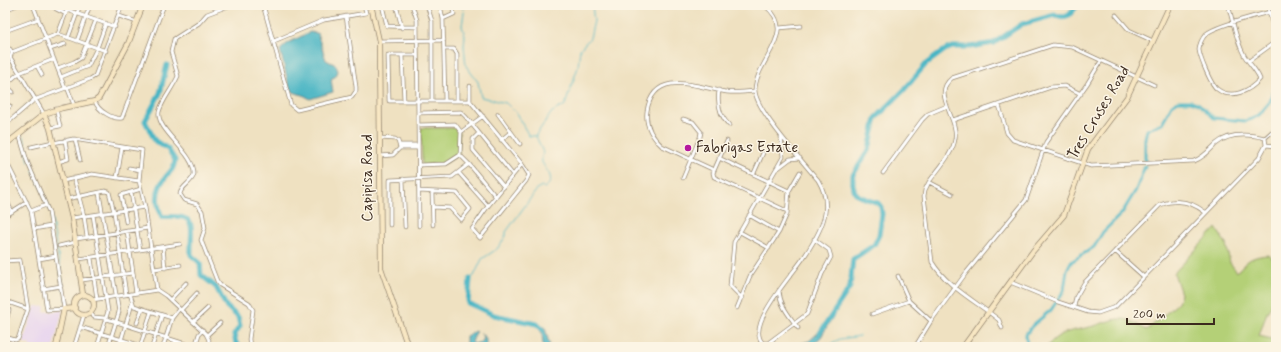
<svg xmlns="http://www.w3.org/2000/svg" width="1281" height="352" font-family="Mynerve,sans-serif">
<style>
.built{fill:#e6d2f0}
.green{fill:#b4d077;stroke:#787d4a}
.water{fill:#48b5c4;stroke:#427071}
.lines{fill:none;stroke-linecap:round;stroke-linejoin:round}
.stream{stroke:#48b5c4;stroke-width:1}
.canal{stroke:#48b5c4;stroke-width:3}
.river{stroke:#48b5c4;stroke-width:5}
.street-casing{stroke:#958670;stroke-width:4.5}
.secondary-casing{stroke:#958670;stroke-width:6}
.street{stroke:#fff;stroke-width:3}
.secondary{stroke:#f8e7c3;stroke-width:4.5}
.poi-dot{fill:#b5179e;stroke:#fcf5e5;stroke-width:1.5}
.labels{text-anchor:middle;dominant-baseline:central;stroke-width:3;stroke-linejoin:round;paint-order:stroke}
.street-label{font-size:15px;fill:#3b2a1e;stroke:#fcf5e5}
.poi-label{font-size:15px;fill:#3b2a1e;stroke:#fcf5e5;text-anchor:start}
</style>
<rect width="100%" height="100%" fill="#fcf5e5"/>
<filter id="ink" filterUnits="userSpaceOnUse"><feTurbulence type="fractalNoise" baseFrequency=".025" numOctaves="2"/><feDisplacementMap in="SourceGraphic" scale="8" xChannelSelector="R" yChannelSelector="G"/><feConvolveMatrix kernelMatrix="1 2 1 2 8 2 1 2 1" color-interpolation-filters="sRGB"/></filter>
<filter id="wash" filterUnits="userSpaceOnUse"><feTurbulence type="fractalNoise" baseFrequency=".012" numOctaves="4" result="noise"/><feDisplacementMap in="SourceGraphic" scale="16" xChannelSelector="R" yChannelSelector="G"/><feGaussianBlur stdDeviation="0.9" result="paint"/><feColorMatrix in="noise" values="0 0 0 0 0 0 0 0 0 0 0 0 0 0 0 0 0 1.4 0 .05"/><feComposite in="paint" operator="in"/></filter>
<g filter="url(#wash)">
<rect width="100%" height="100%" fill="#efe1c1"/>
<path class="built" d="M 35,306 L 45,307 L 44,312 L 63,310 L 53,347 L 30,347 L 30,345 L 23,342 Z"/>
<path class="green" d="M 421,128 L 454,128 L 459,132 L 459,154 L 446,163 L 422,165 Z
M 1216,228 L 1226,244 L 1230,263 L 1237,272 C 1247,260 1252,256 1269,255 L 1276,263 L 1276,299 L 1267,312 L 1259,336 L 1276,340 L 1276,347 L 1047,347 C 1059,330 1075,331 1094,326 C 1104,323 1113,318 1124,319 C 1131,320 1140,327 1147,330 L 1178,303 L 1181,294 L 1174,273 Z"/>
<path class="water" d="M 310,32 L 317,33 L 326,60 L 336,65 L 338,71 L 336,76 L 331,79 L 333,92 L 310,99 L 305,96 L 293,92 L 289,86 L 280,50 L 288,43 Z
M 850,287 L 821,337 L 811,346 L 790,347 L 809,341 L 827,325 Z
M 537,324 L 545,328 L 550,347 L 543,347 L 542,333 Z
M 475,331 L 476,332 L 472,342 L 474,344 L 481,342 L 483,337 L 480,332 L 486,338 L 486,347 L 466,347 L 466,336 Z"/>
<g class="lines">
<path class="stream" d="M 462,5 L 464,12 L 462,26 L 465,35 L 464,46 L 466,66 L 478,82 L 481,97 L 506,103 L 516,113 L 529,136 L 536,136
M 536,135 L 552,112 L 565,105 L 578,67 L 580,49 L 590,38 L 594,21 L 592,5
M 24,137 L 29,162
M 33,170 L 42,189 L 49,209
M 51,216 L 66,301
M 470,279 L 474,276 L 482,259 L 497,249 L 506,236 L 506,232 L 538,188 L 542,186 L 544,188 C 558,180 546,171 542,162 C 541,158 544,153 542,150 C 540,145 538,141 536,136
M 833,347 L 832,343 L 840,339 L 860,336"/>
<path class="canal" d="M 1145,161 L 1145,138 L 1147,130 L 1162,123 L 1172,105 L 1178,101 L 1191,101 L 1199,104 L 1214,118 L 1245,121 L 1252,119 L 1259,115 L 1270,102 L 1276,83
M 1027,347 L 1026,334 L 1033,325 L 1051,310 L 1061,295 L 1064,290 L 1067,270 L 1071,262 L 1094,247 L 1103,232 L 1122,213 L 1136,190 L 1145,166"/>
<path class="river" d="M 167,65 L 160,93 L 145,121 L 155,141 L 168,149 L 175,160 C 174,170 170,171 165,178 C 155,190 156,204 162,217 C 200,213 190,226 191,255 L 200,263 L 201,275 L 216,287 L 226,306 L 238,317 L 240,326 L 234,335 L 236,343 L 240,347
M 470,279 L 468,303 L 494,315 L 537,324 L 542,329
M 820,333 L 850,287 L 853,259 L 874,245 L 879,235 L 882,214 L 881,207 L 878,203 L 859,196 L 855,192 L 853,185 L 853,175 L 869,149 L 876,118 L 904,90 L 927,63 L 945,50 L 953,47 L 970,47 L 994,43 L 1022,24 L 1055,15 L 1064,17 L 1069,15 L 1078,5"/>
</g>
</g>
<g filter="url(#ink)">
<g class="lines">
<defs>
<path id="street" d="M 33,5 L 65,88
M 53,5 L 56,9 L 66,14
M 231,5 L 207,14 L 199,23 L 174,39 L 171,52 L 178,76 C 173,88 162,100 159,112 C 156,131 195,153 194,174 C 193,182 181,186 180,194 L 184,200 L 197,204 L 202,211 L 205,228 L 201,240 L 217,281 L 220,285 L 249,303 L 253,310 L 249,339 L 250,347
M 263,5 L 291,105 L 297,110 L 352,97 L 356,91 L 356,87 L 346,16
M 382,5 L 387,26 L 417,27
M 396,5 L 402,28
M 412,5 L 417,20 L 419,226
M 427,5 L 432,21 L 432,101
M 440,5 L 443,19 L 445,101
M 764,5 C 800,32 756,59 755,90 C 755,110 804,163 818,180 C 824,190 827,201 825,213 C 823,228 812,245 804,257 C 794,273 744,326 763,343 L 768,343 L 807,314 L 822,274 L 831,257 L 829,250 L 814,239
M 1228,5 C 1233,21 1236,40 1244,55 C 1249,64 1256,69 1260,79 C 1250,91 1231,100 1217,89 C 1211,85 1200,58 1199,50 C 1199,45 1202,38 1206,34 C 1217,25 1255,16 1270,12
M 5,10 L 17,5
M 67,10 L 115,27
M 1116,15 L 1129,30 L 1153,41
M 119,16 L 137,22
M 443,19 L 454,14 L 452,5
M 779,28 L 801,26
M 5,31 L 38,19
M 58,34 L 69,5
M 68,38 L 80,5
M 77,41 L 90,5
M 274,41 L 324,20 L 366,13 L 364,5
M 379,41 L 444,40
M 50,49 L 65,44
M 444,49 L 454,49 L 457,54 L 457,101
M 5,50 L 10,49 L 12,53 L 10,57 L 5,57
M 12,52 L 58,34 L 106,51
M 402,55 L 404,101
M 416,55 L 388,55 L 389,101 L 470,101
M 10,57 L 44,114
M 1249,61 L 1275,42 L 1275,32 L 1267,5
M 37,66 L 42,75
M 58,68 L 74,62 L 81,58 L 96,20
M 61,77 L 88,66 L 97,48 L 106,23
M 5,84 L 13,92
M 5,85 L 19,73 L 54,59
M 470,86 L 470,101 L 522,164 L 529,175 L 526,181 L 480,238 L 472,229 L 488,206 L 522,164
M 67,87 L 74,105
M 719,90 C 717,104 719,115 729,125
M 95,101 C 97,110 113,120 122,118 L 164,5
M 999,105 L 1007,133 L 1013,140 L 1091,166 L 1194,161 C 1203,158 1209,151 1216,144 C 1229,133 1249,134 1265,138 L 1266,145 L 1259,158 L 1115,307 L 1098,313 L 1088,312 L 1058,302 L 1010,282
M 5,110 L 10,106
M 418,113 L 461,112 L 466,117 L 513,175
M 498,114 L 520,144
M 5,115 L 10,121
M 953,120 L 1051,87 L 1065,86 L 1081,94
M 5,125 L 34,100 L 90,79 L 95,76 L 122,5
M 418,125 L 455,124 L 461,132 L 460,155
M 50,128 L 60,126 L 56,109
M 461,132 L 483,116
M 479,133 L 473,139 L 473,150 L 504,187
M 380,138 L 395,139 L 398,141 L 400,148 L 393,155 L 380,156
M 1265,138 L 1276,128
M 75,139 L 80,160
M 501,140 L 511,132
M 727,141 L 713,173 L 714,177 L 787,211
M 53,143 L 73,139 L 142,150 L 139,181 L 145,207 L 157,290
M 400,145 L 418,145
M 1266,145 L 1276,146
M 31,147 L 53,142
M 400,148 L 418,148
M 719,158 L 789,191
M 5,159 L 31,211 L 47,310 L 64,309 L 49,212 L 27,161 L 19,134
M 58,162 L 68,159 L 65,140
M 469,164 L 496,197
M 129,168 L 140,170
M 777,169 L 790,159 L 800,158
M 714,170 L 662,146 C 651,136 645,125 647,111 C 654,67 700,88 727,92 C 737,93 746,92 755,91
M 459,173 L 488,206
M 754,173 L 763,153
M 883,173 L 922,120 L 928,114 L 947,106
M 74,178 L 84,216 L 87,237
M 117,178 L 122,147
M 683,178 L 700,137 L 701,132 L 693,122 L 683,119
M 403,179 L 405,227
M 63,181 L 92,174 L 139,181
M 929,182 L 925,190 L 924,196 L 932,262 C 947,287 977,302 999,320 L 1002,328
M 419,191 L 457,193 L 470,209 L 461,220 L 450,208 L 434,207
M 131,192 L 140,250
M 99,193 L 119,312 L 108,347
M 432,193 L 433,225
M 952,194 L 929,182 C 938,169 953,154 955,139 C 959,118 931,94 952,78 L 1053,45 L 1072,47 L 1154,85
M 5,197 L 12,212
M 67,199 L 105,191 L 109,192 L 114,212 L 126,294
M 31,211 L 46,205
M 93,215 L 108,311 L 97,347
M 749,215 L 779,232
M 5,216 L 27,202
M 72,218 L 145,207
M 126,222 L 121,195 L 141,189
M 390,225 L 390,180 L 452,177 L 469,164 L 460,155 L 446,164 L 419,165
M 34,229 L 51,226
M 127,231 L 136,293
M 740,232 L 769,248
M 76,239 L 148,228
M 59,246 L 76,242
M 163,247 L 165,268
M 1115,251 L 1144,277
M 91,258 L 97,299
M 39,259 L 56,256
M 79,259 L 180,244
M 5,261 L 20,260 L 28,309 L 18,339 L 15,340 L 5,337
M 154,269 L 180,265
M 898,276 L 909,301 L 931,321
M 82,280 L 132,273
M 43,289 L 61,286
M 779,290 C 780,306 789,315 798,328
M 130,294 L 134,306 L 172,318 L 179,309
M 742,298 L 730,286 L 734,242 L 783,157 L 781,137
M 92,300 L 157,290 L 166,296 L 206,334 L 209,340 L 207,347
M 170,300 L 186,283
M 5,301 L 28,309
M 1074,307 L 1076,297 L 1084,283 L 1160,205 C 1177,198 1191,201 1205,212
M 737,308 L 750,276 L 779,232 L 787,214 L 789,191 L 800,172
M 181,310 L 197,293
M 90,313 L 94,317 L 104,318 L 195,347
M 872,314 L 909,301
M 193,322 L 208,308
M 137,323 L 142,309
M 5,325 L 9,310
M 80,327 L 145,347
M 207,335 L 220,323
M 74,347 L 84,315
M 119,347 L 132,304
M 140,347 L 151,312
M 152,347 L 162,315
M 163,347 L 172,318
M 174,347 L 176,341
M 195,347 L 199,334 L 203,330
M 915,347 L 931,321 L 966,273 L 1026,200 L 1046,142 L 1087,84 L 1101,61"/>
<path id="secondary" d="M 371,5 L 379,41 L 381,268 L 408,347
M 44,114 L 50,128 L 72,218 L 83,295
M 5,145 L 44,114 L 62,108 L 95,101 L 99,98 L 128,44 L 143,5
M74 305a10 10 0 1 1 20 0a10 10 0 1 1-20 0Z
M 56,347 L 64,309 L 75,308
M 963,347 L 1033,251 L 1064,215 L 1088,149 L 1127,97 L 1170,5"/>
</defs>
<use href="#street" class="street-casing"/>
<use href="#secondary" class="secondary-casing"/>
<use href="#street" class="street"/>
<use href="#secondary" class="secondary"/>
</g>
</g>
<circle class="poi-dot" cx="688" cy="148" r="4"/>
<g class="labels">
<g class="street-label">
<text transform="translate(1099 113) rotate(-59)">Tres Cruses Road</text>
<text transform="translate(368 178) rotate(-90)">Capipisa Road</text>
</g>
<g class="poi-label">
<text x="696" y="148">Fabrigas Estate</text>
</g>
</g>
<rect width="1281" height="352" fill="none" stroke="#fcf5e5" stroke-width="20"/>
<path d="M1127 318v6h87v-6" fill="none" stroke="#3b2a1e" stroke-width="2"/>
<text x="1133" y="318" font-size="12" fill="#3b2a1e" stroke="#fcf5e5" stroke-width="3" paint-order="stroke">200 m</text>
</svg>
